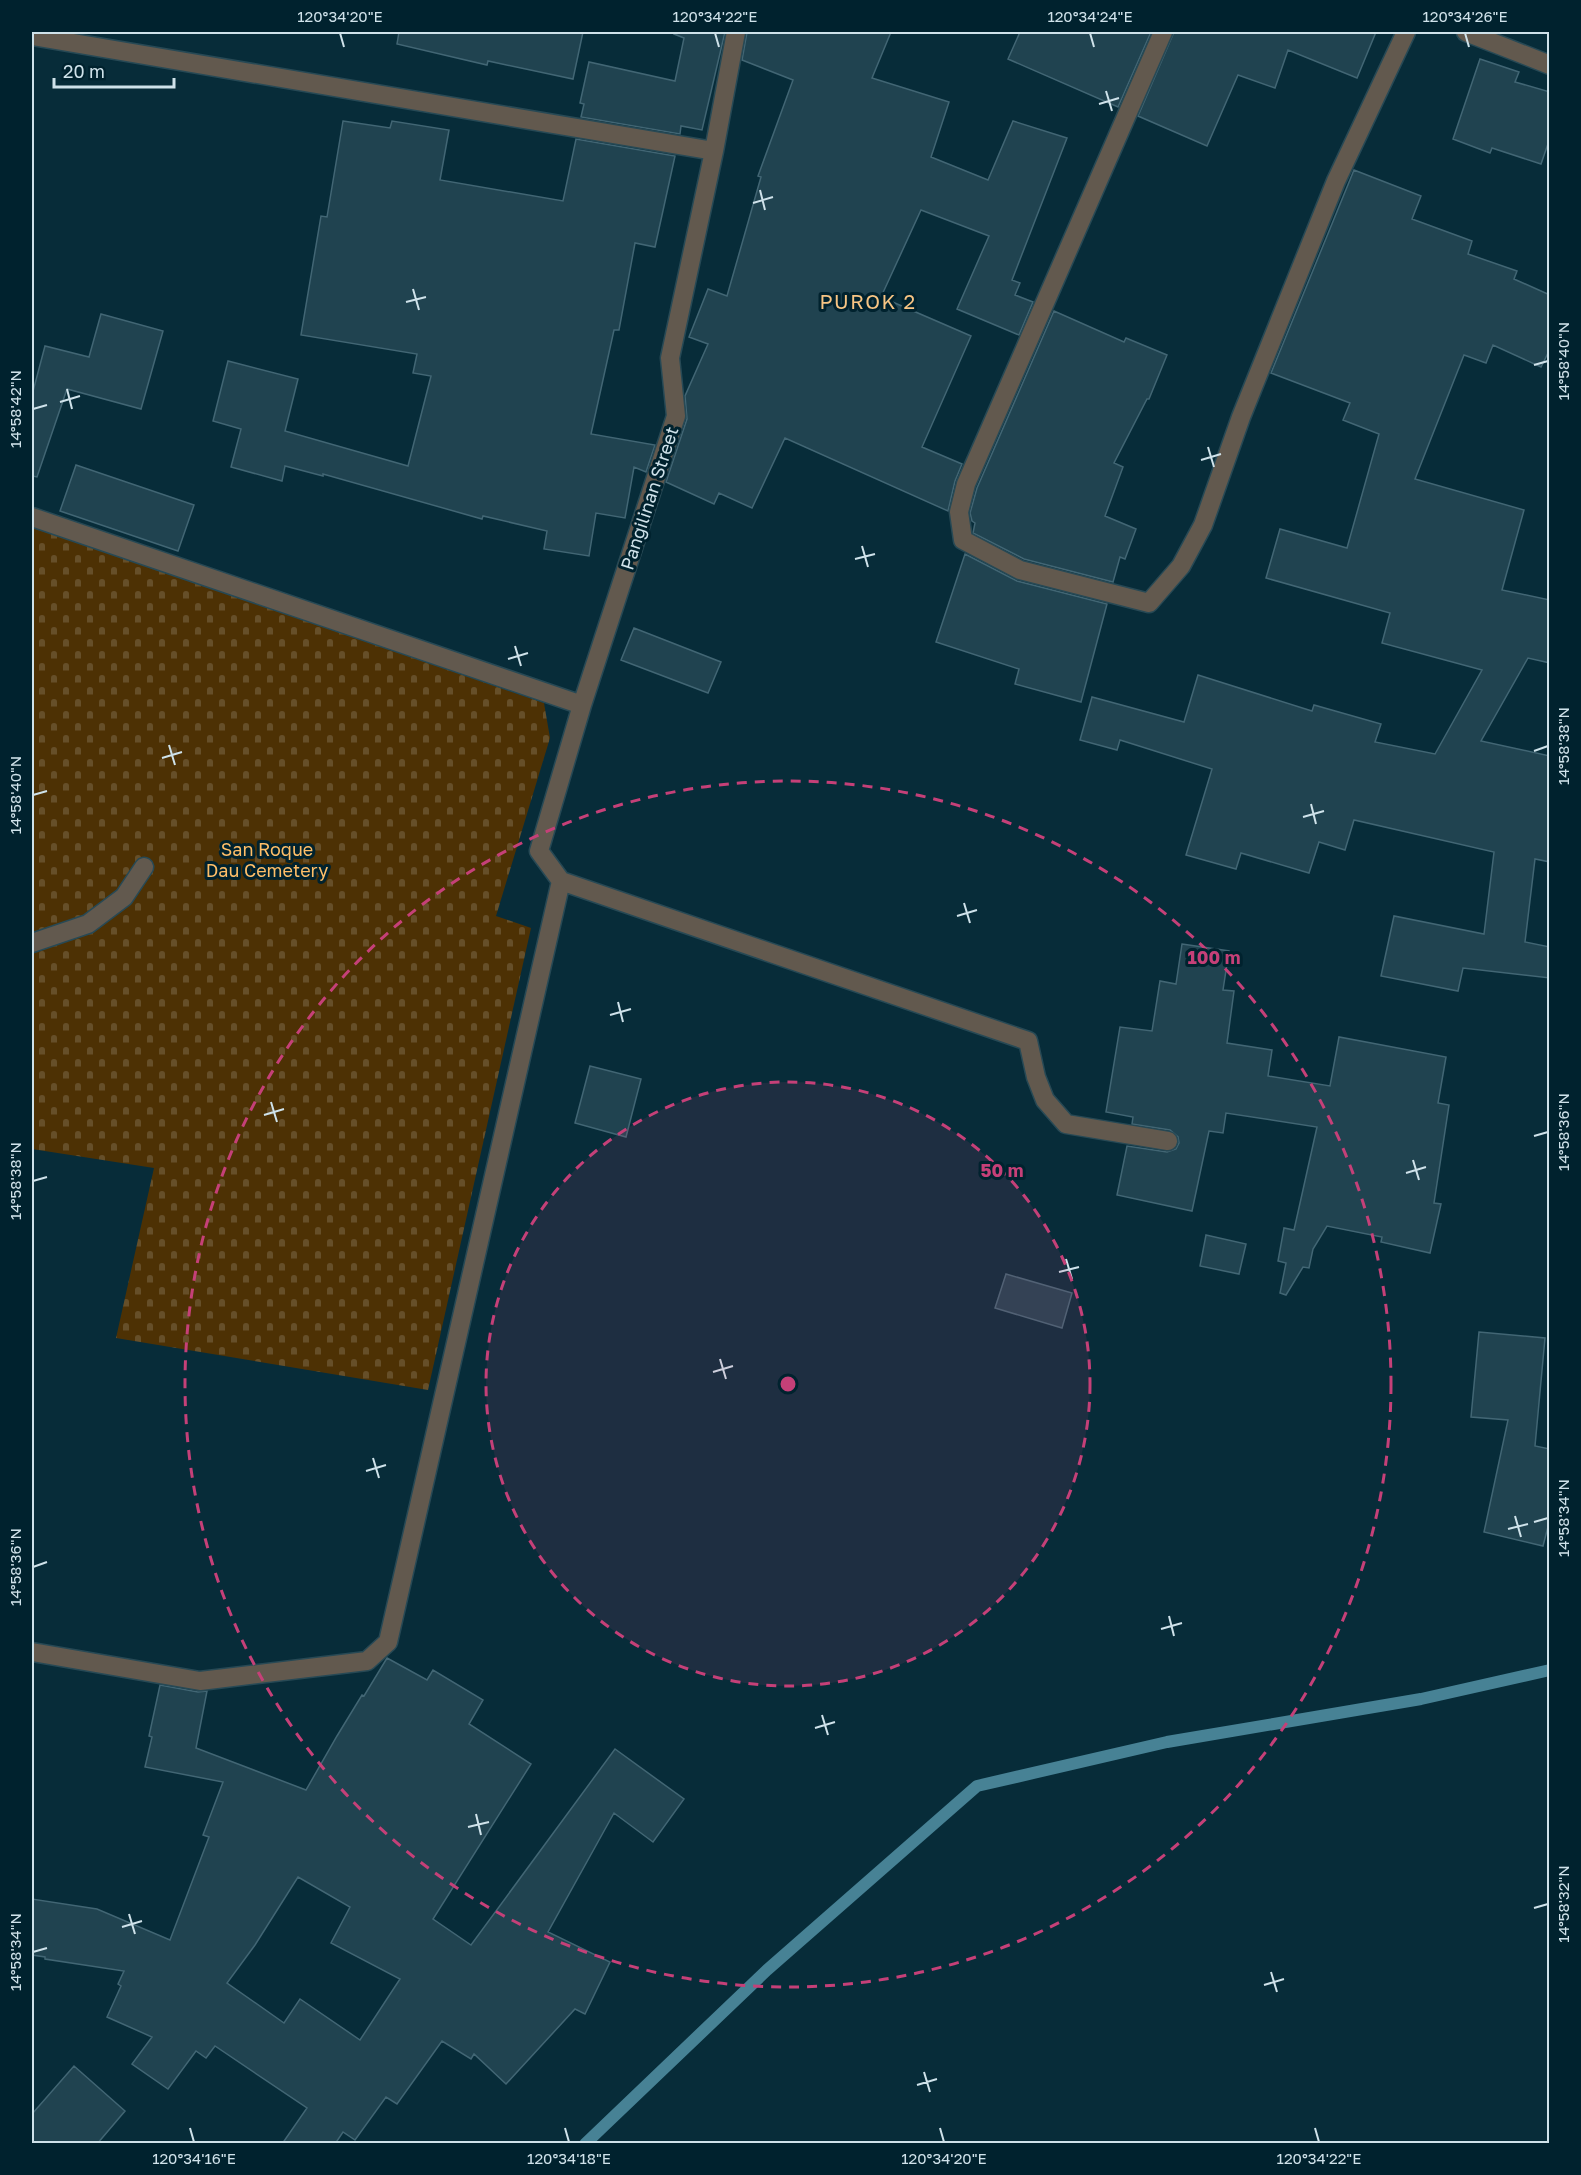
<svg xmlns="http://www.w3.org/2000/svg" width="1581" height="2175" font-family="'Golos Text',sans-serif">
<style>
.cemetery{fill:url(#cemetery-stones)}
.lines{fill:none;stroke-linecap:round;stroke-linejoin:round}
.stream{stroke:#478295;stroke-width:12}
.building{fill:#204350;stroke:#426674;stroke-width:1.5;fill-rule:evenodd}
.minor-casing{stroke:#274955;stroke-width:21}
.minor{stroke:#62594e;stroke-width:18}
.ticks{fill:none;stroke:#cfe2ea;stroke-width:2}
.ring{fill:none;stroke:#c54078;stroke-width:3;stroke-dasharray:10 8}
.labels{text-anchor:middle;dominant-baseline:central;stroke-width:6;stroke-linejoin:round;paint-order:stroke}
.street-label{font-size:18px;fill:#cfe2ea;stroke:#00222e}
.park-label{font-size:18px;fill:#ffbf68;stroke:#00222e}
.neighbourhood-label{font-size:20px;letter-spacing:1.5px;fill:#f7c584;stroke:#00222e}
.centre{fill:#c54078;stroke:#00222e;stroke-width:3}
.ring-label{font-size:18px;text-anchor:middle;font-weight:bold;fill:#c54078;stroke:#00222e;stroke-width:6;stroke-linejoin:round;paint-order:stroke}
.neatline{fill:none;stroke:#cfe2ea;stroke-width:2}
.ticks-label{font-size:15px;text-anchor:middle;fill:#cfe2ea}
</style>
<defs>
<pattern id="cemetery-stones" width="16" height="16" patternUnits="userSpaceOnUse" patternTransform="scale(1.5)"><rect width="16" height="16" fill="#4d3104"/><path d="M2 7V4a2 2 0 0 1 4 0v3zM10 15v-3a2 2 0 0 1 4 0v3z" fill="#664f29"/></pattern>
</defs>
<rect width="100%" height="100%" fill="#072c39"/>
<path class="cemetery" d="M 32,525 L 544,703 L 550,738 L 496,916 L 531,928 L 428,1390 L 116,1338 L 154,1168 L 32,1149 Z"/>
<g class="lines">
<path class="stream" d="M 585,2144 L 767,1970 L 977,1786 L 1167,1742 L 1421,1699 L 1550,1670"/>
</g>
<path class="building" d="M 399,32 L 583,32 L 573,79 L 488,61 L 487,65 L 397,44 Z
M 675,32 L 725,32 L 702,130 L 681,126 L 680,134 L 581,117 L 584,104 L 580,103 L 589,62 L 675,81 L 684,38 L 674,34 Z
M 747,32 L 891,32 L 872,78 L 949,102 L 931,157 L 988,180 L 1013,121 L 1067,138 L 1012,280 L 1020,283 L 1015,295 L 1033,302 L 1019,335 L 957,309 L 989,236 L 921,210 L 881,297 L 971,336 L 922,447 L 962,464 L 955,481 L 948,511 L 785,438 L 752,508 L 719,493 L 714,504 L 666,482 L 687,419 L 685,396 L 708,344 L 689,337 L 708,289 L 727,296 L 761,177 L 758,176 L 793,80 L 742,60 Z
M 1020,32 L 1151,32 L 1118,107 L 1008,59 Z
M 1174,32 L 1376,32 L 1357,78 L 1288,50 L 1275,88 L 1238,75 L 1207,146 L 1138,116 Z
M 1480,59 L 1519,72 L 1515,82 L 1550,92 L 1550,138 L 1541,164 L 1492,148 L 1490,153 L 1453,139 Z
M 343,121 L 390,128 L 392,121 L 449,130 L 440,180 L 563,201 L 576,139 L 675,156 L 655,247 L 635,243 L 619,330 L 614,330 L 591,434 L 655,445 L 646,472 L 634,467 L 625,518 L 596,513 L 589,556 L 544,549 L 547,531 L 483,516 L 482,519 L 323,474 L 323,476 L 285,466 L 282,481 L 231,467 L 241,429 L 213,421 L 228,361 L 298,379 L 285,431 L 408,466 L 431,376 L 413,373 L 417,354 L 301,335 L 321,216 L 327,217 Z
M 1354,170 L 1421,196 L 1412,219 L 1472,241 L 1468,254 L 1517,271 L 1514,279 L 1550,295 L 1550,349 L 1541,367 L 1493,345 L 1486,363 L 1464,355 L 1415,479 L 1524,510 L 1502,590 L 1550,600 L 1550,663 L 1528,658 L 1481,741 L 1550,756 L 1550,862 L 1535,859 L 1525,942 L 1550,947 L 1550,978 L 1463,968 L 1458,991 L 1381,976 L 1394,916 L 1484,934 L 1494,852 L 1354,820 L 1345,850 L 1319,842 L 1309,873 L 1241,853 L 1236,869 L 1186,855 L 1212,769 L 1120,740 L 1117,750 L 1080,740 L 1092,697 L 1184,722 L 1198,675 L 1312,711 L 1314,705 L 1381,724 L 1375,742 L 1435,754 L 1482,670 L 1382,643 L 1390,613 L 1266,578 L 1280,529 L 1347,548 L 1379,434 L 1343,420 L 1350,403 L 1271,373 Z
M 1054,311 L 1124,342 L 1126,338 L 1167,355 L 1149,399 L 1147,399 L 1114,463 L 1123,467 L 1105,516 L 1136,529 L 1125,559 L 1120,557 L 1113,582 L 1024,559 L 973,533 L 975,523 L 972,521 L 970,513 L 977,488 Z
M 101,314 L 163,331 L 141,409 L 67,389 L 37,477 L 32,476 L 32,395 L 45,346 L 89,357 Z
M 76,465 L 194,505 L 178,551 L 60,511 Z
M 965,554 L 1017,581 L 1107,604 L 1081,702 L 1015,684 L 1019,669 L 936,642 Z
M 634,628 L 721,662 L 708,693 L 621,660 Z
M 1182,944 L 1229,951 L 1223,990 L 1234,991 L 1227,1043 L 1272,1050 L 1268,1076 L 1330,1086 L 1339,1037 L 1446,1057 L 1438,1103 L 1449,1105 L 1434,1203 L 1441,1204 L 1430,1253 L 1381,1242 L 1382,1237 L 1327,1226 L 1313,1249 L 1309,1268 L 1303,1267 L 1286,1295 L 1280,1293 L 1286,1263 L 1278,1261 L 1284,1228 L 1294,1230 L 1317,1127 L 1226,1113 L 1223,1133 L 1209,1131 L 1192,1211 L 1117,1195 L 1127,1146 L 1167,1152 L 1176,1149 L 1179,1143 L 1178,1137 L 1170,1130 L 1132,1124 L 1133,1117 L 1106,1112 L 1120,1027 L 1152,1031 L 1160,981 L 1176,984 Z
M 590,1066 L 641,1079 L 626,1137 L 575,1123 Z
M 1206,1235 L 1246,1244 L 1239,1274 L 1200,1266 Z
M 1006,1274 L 1072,1293 L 1062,1328 L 995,1308 Z
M 1479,1332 L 1545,1338 L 1535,1446 L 1550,1449 L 1550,1519 L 1543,1546 L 1484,1532 L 1508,1420 L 1471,1417 Z
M 387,1658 L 427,1680 L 433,1670 L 483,1700 L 469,1724 L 531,1764 L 433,1919 L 471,1945 L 615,1749 L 684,1799 L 653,1842 L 614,1813 L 548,1932 L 610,1962 L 585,2014 L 575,2009 L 506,2084 L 474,2054 L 471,2059 L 442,2041 L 397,2104 L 386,2097 L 355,2140 L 343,2132 L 335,2144 L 282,2144 L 307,2108 L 215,2046 L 206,2058 L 196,2051 L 168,2089 L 132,2064 L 152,2037 L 107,2017 L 121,1986 L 118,1984 L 124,1971 L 45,1959 L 45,1957 L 32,1955 L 32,1899 L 97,1909 L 170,1940 L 209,1837 L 203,1835 L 223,1782 L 145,1767 L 152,1737 L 149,1736 L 160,1685 L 198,1692 L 207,1691 L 196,1748 L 306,1790 L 337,1736 L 362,1695 L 364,1696 ZM 298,1877 L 350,1907 L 331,1943 L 400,1979 L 360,2040 L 300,1999 L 284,2023 L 227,1983 L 255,1945 Z
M 74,2066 L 125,2111 L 97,2144 L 32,2144 L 32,2114 Z"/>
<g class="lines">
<defs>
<path id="minor" d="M 736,32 L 714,151 L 670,358 L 676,416 L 582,705 L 539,851 L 561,881 L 1028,1041 L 1036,1077 L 1045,1100 L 1066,1124 L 1168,1141
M 1163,32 L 966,484 L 959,512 L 963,540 L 1020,570 L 1149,603 L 1181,566 L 1203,525 L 1241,417 L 1336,181 L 1406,32
M 1466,32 L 1550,65
M 32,36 L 714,151
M 32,517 L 582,705
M 32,943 L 88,924 L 124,897 L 144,867
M 32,1652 L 200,1681 L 367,1661 L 388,1642 L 561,881"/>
</defs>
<use href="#minor" class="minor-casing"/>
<use href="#minor" class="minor"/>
</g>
<path class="ticks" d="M 340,33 L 344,47M 715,33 L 719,47M 1090,33 L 1094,47M 1465,33 L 1469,47M 1106,91 L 1112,111M 1099,104 L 1119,98M 760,190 L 765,210M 753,203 L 773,197M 413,289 L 419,310M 406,302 L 426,297M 1534,365 L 1548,361M 67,389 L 72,409M 60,402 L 80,396M 33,409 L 47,405M 1208,447 L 1214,467M 1201,460 L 1221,454M 862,546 L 868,567M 855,559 L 875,554M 515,646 L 521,666M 508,659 L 528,653M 169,745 L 175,765M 1534,751 L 1548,746M 162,758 L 182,752M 33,795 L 47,791M 1311,804 L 1316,824M 1303,817 L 1324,811M 964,903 L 970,923M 957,916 L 977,910M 618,1002 L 623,1022M 610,1015 L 631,1009M 271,1102 L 277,1122M 264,1115 L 284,1109M 1534,1136 L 1548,1132M 1413,1160 L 1419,1180M 1406,1173 L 1426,1167M 33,1181 L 47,1177M 1066,1259 L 1072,1279M 1059,1272 L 1079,1267M 720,1359 L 726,1379M 713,1372 L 733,1366M 373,1458 L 379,1478M 366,1471 L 386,1465M 1515,1516 L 1521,1537M 1534,1522 L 1548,1518M 1508,1529 L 1528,1524M 33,1567 L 47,1562M 1169,1616 L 1174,1636M 1161,1629 L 1182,1623M 822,1715 L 828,1735M 815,1728 L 835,1722M 476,1814 L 481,1835M 468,1827 L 489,1822M 1534,1908 L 1548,1904M 129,1914 L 135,1934M 122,1927 L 142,1921M 33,1952 L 47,1948M 1271,1972 L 1277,1992M 1264,1985 L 1284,1979M 924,2072 L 930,2092M 917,2085 L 937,2079M 190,2128 L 194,2142M 565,2128 L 569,2142M 940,2128 L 944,2142M 1315,2128 L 1319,2142"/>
<circle cx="788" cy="1384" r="302" fill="#c54078" fill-opacity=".12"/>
<g class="ring">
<circle cx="788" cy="1384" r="302"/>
<circle cx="788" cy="1384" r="603"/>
</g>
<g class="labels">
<g class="street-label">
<text transform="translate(649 498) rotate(-72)">Pangilinan Street</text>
</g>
<g class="park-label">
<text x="267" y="849">San Roque<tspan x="267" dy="21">Dau Cemetery</tspan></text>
</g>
<g class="neighbourhood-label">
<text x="868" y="301">PUROK 2</text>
</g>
</g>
<circle cx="788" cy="1384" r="9" class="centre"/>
<g class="ring-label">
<text x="1214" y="964">100 m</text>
<text x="1002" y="1177">50 m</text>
</g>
<rect width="1581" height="2175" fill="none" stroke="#00222e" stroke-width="66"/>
<path d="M54 78v9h120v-9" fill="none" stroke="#cfe2ea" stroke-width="3"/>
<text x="63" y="78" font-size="18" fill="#cfe2ea" stroke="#00222e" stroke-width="4.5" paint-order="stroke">20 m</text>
<rect x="33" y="33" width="1515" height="2109" class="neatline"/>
<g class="ticks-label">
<text x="340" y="22">120°34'20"E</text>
<text x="715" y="22">120°34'22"E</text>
<text x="1090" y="22">120°34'24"E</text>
<text x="1465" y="22">120°34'26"E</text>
<text transform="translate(1564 361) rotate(-90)" y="5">14°58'40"N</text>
<text transform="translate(16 409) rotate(-90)" y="5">14°58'42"N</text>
<text transform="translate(1564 746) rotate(-90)" y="5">14°58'38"N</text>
<text transform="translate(16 795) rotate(-90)" y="5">14°58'40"N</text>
<text transform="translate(1564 1132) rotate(-90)" y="5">14°58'36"N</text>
<text transform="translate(16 1181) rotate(-90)" y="5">14°58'38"N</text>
<text transform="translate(1564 1518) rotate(-90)" y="5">14°58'34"N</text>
<text transform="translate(16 1567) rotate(-90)" y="5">14°58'36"N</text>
<text transform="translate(1564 1904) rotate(-90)" y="5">14°58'32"N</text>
<text transform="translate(16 1952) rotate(-90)" y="5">14°58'34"N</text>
<text x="194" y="2164">120°34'16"E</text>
<text x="569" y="2164">120°34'18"E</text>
<text x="944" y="2164">120°34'20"E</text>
<text x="1319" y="2164">120°34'22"E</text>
</g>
</svg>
